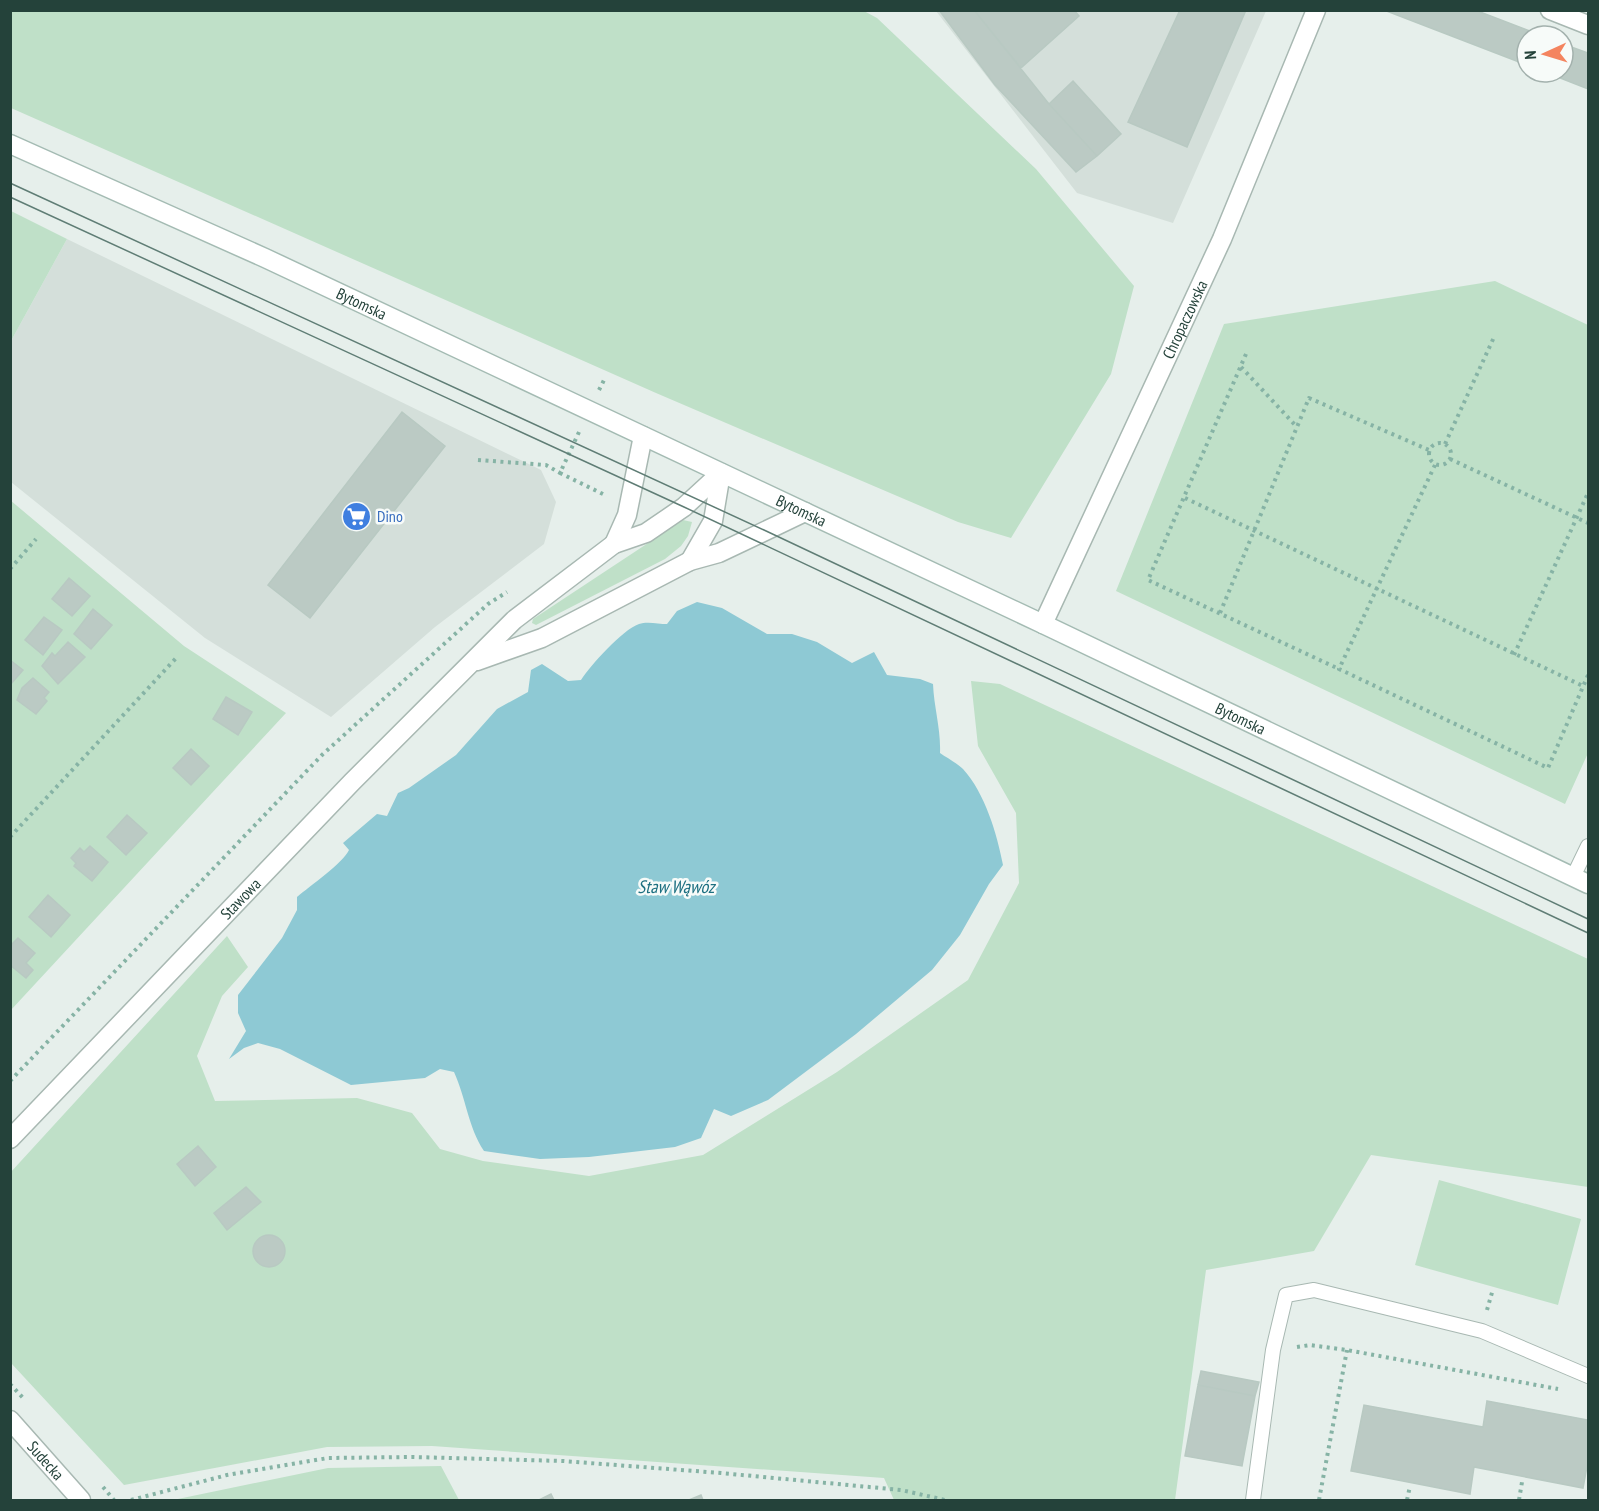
<svg xmlns="http://www.w3.org/2000/svg" width="1599" height="1511" font-family="'PT Sans Narrow',sans-serif">
<style>
.built{fill:#d4dfda}
.green{fill:#bfe0c8}
.water{fill:#8ec9d4}
.building{fill:#bbcac4;stroke:#b8c9c2;stroke-width:1.5}
.lines{fill:none;stroke-linecap:round;stroke-linejoin:round}
.lane-casing{stroke:#a8b8b2;stroke-width:16}
.street-casing{stroke:#a8b8b2;stroke-width:21}
.secondary-casing{stroke:#a4bbb3;stroke-width:21}
.path{stroke:#86b3a5;stroke-width:4;stroke-dasharray:3 4.5;stroke-linecap:butt}
.lane{stroke:#fff;stroke-width:14}
.street{stroke:#fff;stroke-width:18}
.secondary{stroke:#fff;stroke-width:18}
.tram{stroke:#5f7d75;stroke-width:1.5}
.labels{text-anchor:middle;dominant-baseline:central;stroke-width:5;stroke-linejoin:round;paint-order:stroke}
.street-label{font-size:16px;fill:#24423a;stroke:#f7fbf9}
.shop-label{font-size:16px;fill:#366cbe;stroke:#f7fbf9;text-anchor:start}
.water-label{font-size:18px;font-style:italic;fill:#1c6f80;stroke:#f7fbf9}
</style>
<rect width="100%" height="100%" fill="#e6efeb"/>
<path class="built" d="M 936,11 L 1266,11 L 1173,223 L 1077,193 Z
M 67,239 L 541,470 L 556,502 L 544,544 L 435,627 L 331,717 L 205,638 L 11,482 L 11,341 Z"/>
<path class="green" d="M 11,10 L 864,11 L 877,18 L 1036,169 L 1134,286 L 1111,374 L 1011,538 L 958,522 L 656,393 L 11,108 Z
M 11,211 L 67,239 L 11,341 Z
M 1495,281 L 1588,325 L 1588,753 L 1565,804 L 1116,591 L 1224,324 Z
M 10,500 L 184,646 L 286,713 L 11,1010 Z
M 683,520 L 692,522 L 688,536 L 681,546 L 665,559 L 536,625 L 532,623 L 533,619 Z
M 971,681 L 1000,684 L 1588,959 L 1588,1187 L 1371,1155 L 1314,1251 L 1206,1270 L 1175,1500 L 894,1500 L 884,1478 L 432,1446 L 327,1447 L 124,1485 L 11,1363 L 10,1173 L 227,936 L 248,967 L 222,996 L 197,1056 L 215,1101 L 357,1098 L 412,1113 L 440,1149 L 483,1161 L 589,1176 L 703,1155 L 837,1072 L 968,980 L 1019,883 L 1016,813 L 978,746 Z
M 1439,1180 L 1581,1219 L 1558,1305 L 1415,1265 Z
M 441,1466 L 459,1500 L 173,1500 L 328,1468 Z"/>
<path class="water" d="M 697,602 L 722,608 L 767,634 L 792,634 L 817,642 L 852,663 L 874,652 L 887,675 L 920,679 L 933,684 C 934,708 941,729 940,753 C 947,758 957,763 963,769 C 985,793 997,834 1003,865 L 989,884 L 960,935 L 932,970 L 856,1034 L 768,1100 L 731,1116 L 714,1109 L 701,1138 L 675,1147 L 589,1157 L 540,1159 L 484,1151 C 468,1127 466,1098 454,1072 L 440,1069 L 425,1078 L 351,1085 L 280,1049 L 258,1043 L 244,1048 L 229,1059 L 246,1031 L 238,1013 L 238,995 L 282,938 L 297,910 L 297,897 C 310,886 343,863 349,850 L 343,843 L 377,814 L 387,816 L 398,793 L 409,788 L 456,755 L 497,709 L 528,692 L 531,670 L 542,664 L 568,681 L 581,680 C 591,665 622,630 639,624 C 647,621 659,624 667,624 L 677,611 Z"/>
<path class="building" d="M 939,10 L 974,10 L 1049,104 L 1097,156 L 1076,172 L 995,85 Z
M 974,10 L 1074,10 L 1079,16 L 1021,68 Z
M 1180,10 L 1246,10 L 1187,147 L 1128,122 Z
M 1384,10 L 1475,10 L 1543,36 L 1527,36 L 1527,65 Z
M 1563,44 L 1588,53 L 1588,89 L 1545,72 L 1563,72 Z
M 1073,81 L 1121,134 L 1097,156 L 1049,104 Z
M 402,412 L 445,446 L 310,618 L 268,585 Z
M 69,578 L 90,596 L 72,616 L 52,599 Z
M 93,609 L 112,625 L 91,649 L 74,634 Z
M 44,617 L 62,630 L 43,655 L 25,640 Z
M 68,642 L 85,657 L 58,684 L 42,666 L 52,653 L 55,656 Z
M 10,660 L 23,670 L 10,685 Z
M 33,678 L 49,692 L 44,698 L 47,701 L 36,714 L 17,700 L 22,688 Z
M 226,697 L 252,712 L 238,735 L 213,719 Z
M 191,749 L 209,766 L 191,785 L 173,768 Z
M 127,815 L 147,833 L 126,855 L 107,837 Z
M 90,846 L 108,862 L 92,881 L 74,866 L 76,863 L 71,858 L 80,848 L 84,852 Z
M 48,895 L 70,915 L 51,937 L 29,917 Z
M 18,938 L 35,953 L 26,963 L 33,970 L 26,978 L 10,965 L 10,946 Z
M 198,1146 L 216,1167 L 195,1186 L 177,1164 Z
M 246,1187 L 261,1202 L 227,1230 L 214,1213 Z
M253 1251a16 16 0 1 1 32 0a16 16 0 1 1-32 0Z
M 1201,1371 L 1259,1382 L 1255,1396 L 1198,1385 Z
M 1198,1385 L 1255,1396 L 1242,1466 L 1185,1456 Z
M 1487,1401 L 1588,1420 L 1588,1461 L 1583,1488 L 1474,1467 L 1470,1494 L 1351,1471 L 1364,1405 L 1483,1427 Z
M 551,1494 L 554,1500 L 539,1500 Z
M 701,1495 L 703,1500 L 689,1500 Z"/>
<g class="lines">
<defs>
<path id="lane" d="M 1573,877 L 1588,846
M 1253,1500 L 1273,1350 L 1286,1295 L 1314,1290 L 1482,1331 L 1588,1376"/>
<g id="street">
<path d="M 1550,10 L 1588,25"/>
<path d="M 614,544 L 627,515 L 643,436"/>
<path d="M 690,561 L 713,521 L 721,473"/>
<path id="s1" d="M 1043,624 L 1222,239 L 1316,10"/>
<path d="M 477,661 L 542,638 L 690,561 L 719,553 L 805,512"/>
<path id="s2" d="M 10,1139 L 352,782 L 514,620 L 614,544 L 646,533 L 684,507 L 721,473"/>
<path id="s3" d="M 10,1420 L 81,1500"/>
</g>
<g id="secondary">
<path id="s4" d="M 10,144 L 265,258 L 1043,624 L 1588,884"/>
</g>
</defs>
<use href="#lane" class="lane-casing"/>
<use href="#street" class="street-casing"/>
<use href="#secondary" class="secondary-casing"/>
<path class="path" d="M 1246,354 L 1148,580 L 1339,669
M 1241,367 L 1297,427
M 599,390 L 604,380
M 579,432 L 560,473 L 607,496
M1429 454a11 11 0 1 1 22 0a11 11 0 1 1-22 0Z
M 1445,444 L 1495,335
M 1450,459 L 1588,523
M 478,460 L 546,465 L 560,473
M 1435,465 L 1339,669 L 1548,768 L 1588,675
M 1185,498 L 1583,686
M 10,569 L 36,539
M 1220,613 L 1309,398 L 1429,450
M 1514,655 L 1588,493
M 10,837 L 178,656
M 10,1081 L 322,755 L 488,604 L 507,592
M 1487,1310 L 1493,1289
M 1297,1347 L 1310,1345 L 1347,1350 L 1558,1389
M 10,1384 L 24,1399
M 103,1487 L 114,1500
M 131,1500 L 227,1475 L 328,1458 L 413,1457 L 563,1461 L 721,1473 L 901,1490 L 945,1500
M 1319,1500 L 1347,1350
M 1407,1500 L 1410,1486
M 1519,1500 L 1522,1482"/>
<use href="#lane" class="lane"/>
<use href="#street" class="street"/>
<use href="#secondary" class="secondary"/>
<path class="tram" d="M 10,183 L 764,530 L 1588,919
M 10,197 L 684,507 L 1588,933"/>
</g>
<defs>
<symbol id="supermarket-disc" viewBox="-11 -11 22 22"><circle r="9.5" fill="#3f7fe0" stroke="#f7fbf9"/><path d="M-6-5.5h2.5l.6 2H6L4.5 2H-2.5L-4.4-4H-6ZM-1.5 3.2a1.3 1.3 0 1 0 .1 0ZM3 3.2a1.3 1.3 0 1 0 .1 0Z" fill="#fff"/></symbol>
</defs>
<g fill-rule="evenodd">
<use href="#supermarket-disc" x="340" y="500" width="33" height="33"/>
</g>
<g class="labels">
<g class="street-label">
<text stroke="none"><textPath href="#s4" startOffset="386">Bytomska</textPath></text>
<text stroke="none"><textPath href="#s1" startOffset="336">Chropaczowska</textPath></text>
<text stroke="none"><textPath href="#s4" startOffset="872">Bytomska</textPath></text>
<text stroke="none"><textPath href="#s4" startOffset="1358">Bytomska</textPath></text>
<text stroke="none"><textPath href="#s2" startOffset="333">Stawowa</textPath></text>
<text stroke="none"><textPath href="#s3" startOffset="54">Sudecka</textPath></text>
</g>
<g class="shop-label">
<text x="377" y="516">Dino</text>
</g>
<g class="water-label">
<text x="676" y="886">Staw Wąwóz</text>
</g>
</g>
<rect width="1599" height="1511" fill="none" stroke="#24423a" stroke-width="24"/>
<g transform="translate(1545 54) rotate(266)"><circle r="28" fill="#f7fbf9" stroke="#a3b1ad" stroke-width="1.5"/>
<path d="M0-4.5L10 22L0 15L-10 22Z" fill="#f4845f"/>
<text y="-9" font-size="16" font-weight="bold" text-anchor="middle" fill="#24423a">N</text>
</g>
</svg>
